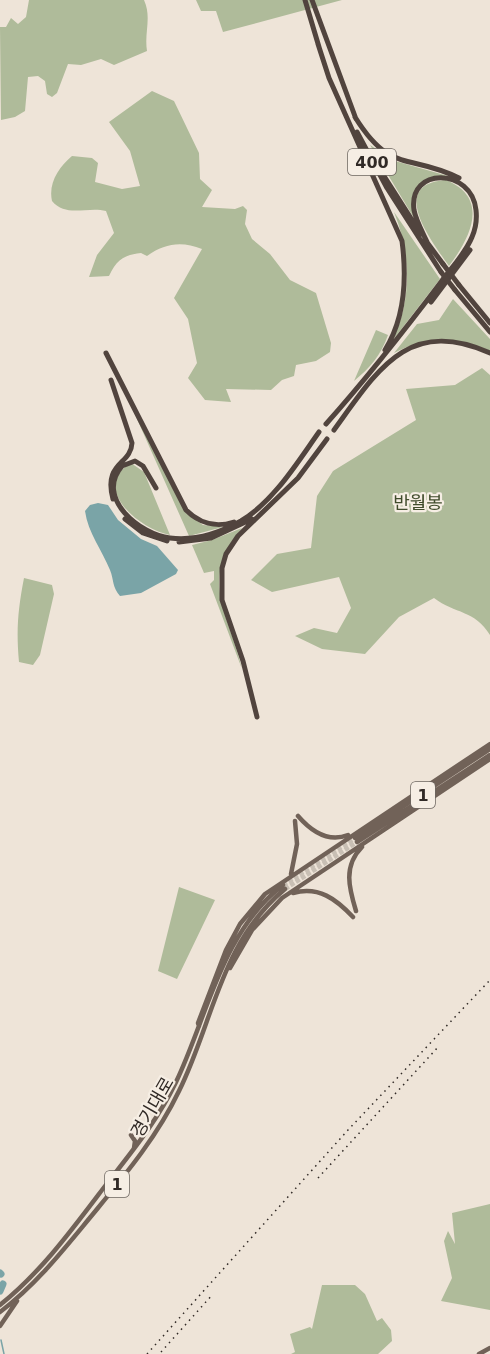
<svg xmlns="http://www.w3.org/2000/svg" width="490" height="1354" font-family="'DejaVu Sans','Noto Sans KR',sans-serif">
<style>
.green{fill:#afbb9a}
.water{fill:#7aa4a7}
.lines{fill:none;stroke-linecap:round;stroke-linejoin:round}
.stream{stroke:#7aa4a7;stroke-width:1.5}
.river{stroke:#7aa4a7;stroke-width:7}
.major-tunnel{stroke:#c8bfb4;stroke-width:4.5;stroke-dasharray:4.5 2;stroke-linecap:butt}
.major{stroke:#716258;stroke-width:4.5}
.highway{stroke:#51443e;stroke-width:5}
.rail{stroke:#312a26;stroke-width:1.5;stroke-dasharray:1.5 4.5;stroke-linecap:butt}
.highway-bridge{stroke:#51443e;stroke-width:5}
.labels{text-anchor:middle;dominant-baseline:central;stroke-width:4.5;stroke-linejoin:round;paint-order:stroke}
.shield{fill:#f6eee4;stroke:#6c655f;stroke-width:1.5}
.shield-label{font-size:16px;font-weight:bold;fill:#312a26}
.park-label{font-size:18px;fill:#404c2c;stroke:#f6eee4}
.street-label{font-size:18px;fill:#312a26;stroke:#f6eee4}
</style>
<rect width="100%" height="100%" fill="#eee4d8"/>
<path class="green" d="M 29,0 L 144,0 C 152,18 144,32 147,51 L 114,65 L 101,59 L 81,65 L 68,64 L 57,93 L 52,97 L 47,94 L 45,81 L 38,76 L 28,77 L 25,111 L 15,117 L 1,120 L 0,27 L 6,27 L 11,18 L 18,24 L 26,17 Z
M 196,0 L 342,0 L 223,32 L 216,11 L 201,11 Z
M 152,91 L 174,101 L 199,153 L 200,179 L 212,190 L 202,207 L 235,209 L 243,206 L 247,210 L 245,224 L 252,239 L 270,254 L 290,280 L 316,293 L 331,343 L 330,352 L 316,361 L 296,365 L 294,376 L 282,380 L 271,390 L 226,389 L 231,402 L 205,400 L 188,378 L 197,363 L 188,319 L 174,298 L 202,249 C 182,241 165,243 147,256 L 141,253 C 124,255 117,259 109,276 L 89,277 L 97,255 L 114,233 L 106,211 C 88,206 66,218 52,201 C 48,183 59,167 72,156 L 92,158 L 98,163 L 95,182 L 122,189 L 140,186 L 130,151 L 109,122 Z
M 370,145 L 395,161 L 448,176 L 432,177 L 417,188 L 414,218 Z
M 446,180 C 490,198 471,237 449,266 C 432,242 387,184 446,180 Z
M 394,212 L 440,279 L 393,340 C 412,297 411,255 394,212 Z
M 453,299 L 490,339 L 490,351 C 457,336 426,336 394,353 L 417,324 L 439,320 Z
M 376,330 L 388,335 C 381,355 370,368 354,381 Z
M 482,368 L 490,375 L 490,635 C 475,610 455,614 434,598 L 399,617 L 365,654 L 322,649 L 295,636 L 314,628 L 337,633 L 351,608 L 339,577 L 272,592 L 251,580 L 277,554 L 311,548 L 317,496 L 333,471 L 416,420 L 406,389 L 455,385 Z
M 133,410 L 186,513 L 203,525 L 223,527 L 189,536 Z
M 131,463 L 144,472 L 170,535 C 139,529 90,488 131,463 Z
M 242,528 C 198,579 229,614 242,669 L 210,584 L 214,580 L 214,571 L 204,573 L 192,545 L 212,540 Z
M 24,578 L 52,585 L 54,594 L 40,655 L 33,665 L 19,662 C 16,630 18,609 24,578 Z
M 179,887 L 215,900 L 177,979 L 158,971 Z
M 490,1204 L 490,1310 L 441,1301 L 452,1278 L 444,1241 L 448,1231 L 455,1244 L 452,1213 Z
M 322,1285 L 355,1285 L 365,1294 L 377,1321 L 382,1318 L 391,1330 L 392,1341 L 378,1354 L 291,1354 L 295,1352 L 290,1334 L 310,1327 L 312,1329 Z"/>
<path class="water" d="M 98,503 L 108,505 L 118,520 L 141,539 L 157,546 L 178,570 L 176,574 L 141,593 L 120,596 C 112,587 114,580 110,570 C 102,550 88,533 85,511 L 90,505 Z"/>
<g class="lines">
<path class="stream" d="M 1,1340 L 4,1354"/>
<path class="river" d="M 0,1273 L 1,1274
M 0,1291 L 3,1284"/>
<path class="major-tunnel" d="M 283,885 L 355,838
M 285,889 L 357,842"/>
<path class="major" d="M 298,816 C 311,831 328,843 348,835
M 355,838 L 490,749
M 357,842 L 490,755
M 291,874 L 297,844 L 295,821
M 293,893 C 319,886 336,899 353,917
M 356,911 C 349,888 343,866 362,847
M 230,968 L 252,930 L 282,898 L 490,759
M 199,1026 L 198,1023 L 226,950 L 240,924 L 265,894 L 490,744
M 131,1135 L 135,1141 L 134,1148
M 0,1305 C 40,1273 71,1231 102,1190 C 129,1155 157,1122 176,1082 C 208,1015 221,933 283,885
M 0,1312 C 37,1284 64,1249 93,1214 C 125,1175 157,1137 179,1091 C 214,1020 220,943 285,889
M 0,1326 L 17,1301
M 479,1354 L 490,1348"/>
<path class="highway" d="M 305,0 L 319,47
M 312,0 L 356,119
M 318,44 L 329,78 L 402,241 C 407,279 405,318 385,350
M 355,117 C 391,175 409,153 459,178
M 357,132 L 387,188 L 441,272
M 384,176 L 421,234
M 426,241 L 443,264
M 459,285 L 490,323
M 455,290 L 490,332
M 431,302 L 470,250
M 106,353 L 186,510 C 199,523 216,528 234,522
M 111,380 L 132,443 C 131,465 103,462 113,499
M 326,424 C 367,378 404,331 441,282 C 452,267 465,254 472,237 C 476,228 477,219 476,210 C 472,168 408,166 414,210 C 416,221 423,233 428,244
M 334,430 C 377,371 408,316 490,353
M 156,488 L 143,466 L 135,461 L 122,466 C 94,498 141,535 170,538 C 195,541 220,533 241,521 C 274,501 297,463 319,432
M 125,519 L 143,533 L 167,541
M 179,542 L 211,538 L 252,519
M 257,717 L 243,661 L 222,600 L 222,568 L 226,554 L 238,536 L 298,478 L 327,439"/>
<path class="rail" d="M 318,1178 L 439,1046
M 161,1352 L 213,1294
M 147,1354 L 348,1130 L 490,980"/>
<path class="highway-bridge" d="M 443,264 L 459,285
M 441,272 L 455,290"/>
</g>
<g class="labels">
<g class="shield">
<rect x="348" y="149" width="48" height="26" rx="4.5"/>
<rect x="411" y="782" width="24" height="26" rx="4.5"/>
<rect x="105" y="1171" width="24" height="26" rx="4.5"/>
</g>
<g class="shield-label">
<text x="372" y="162">400</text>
<text x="423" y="795">1</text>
<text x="117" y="1184">1</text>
</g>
<g class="park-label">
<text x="418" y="502">반월봉</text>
</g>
<g class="street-label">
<text transform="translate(152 1107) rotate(-60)">경기대로</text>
</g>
</g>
</svg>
